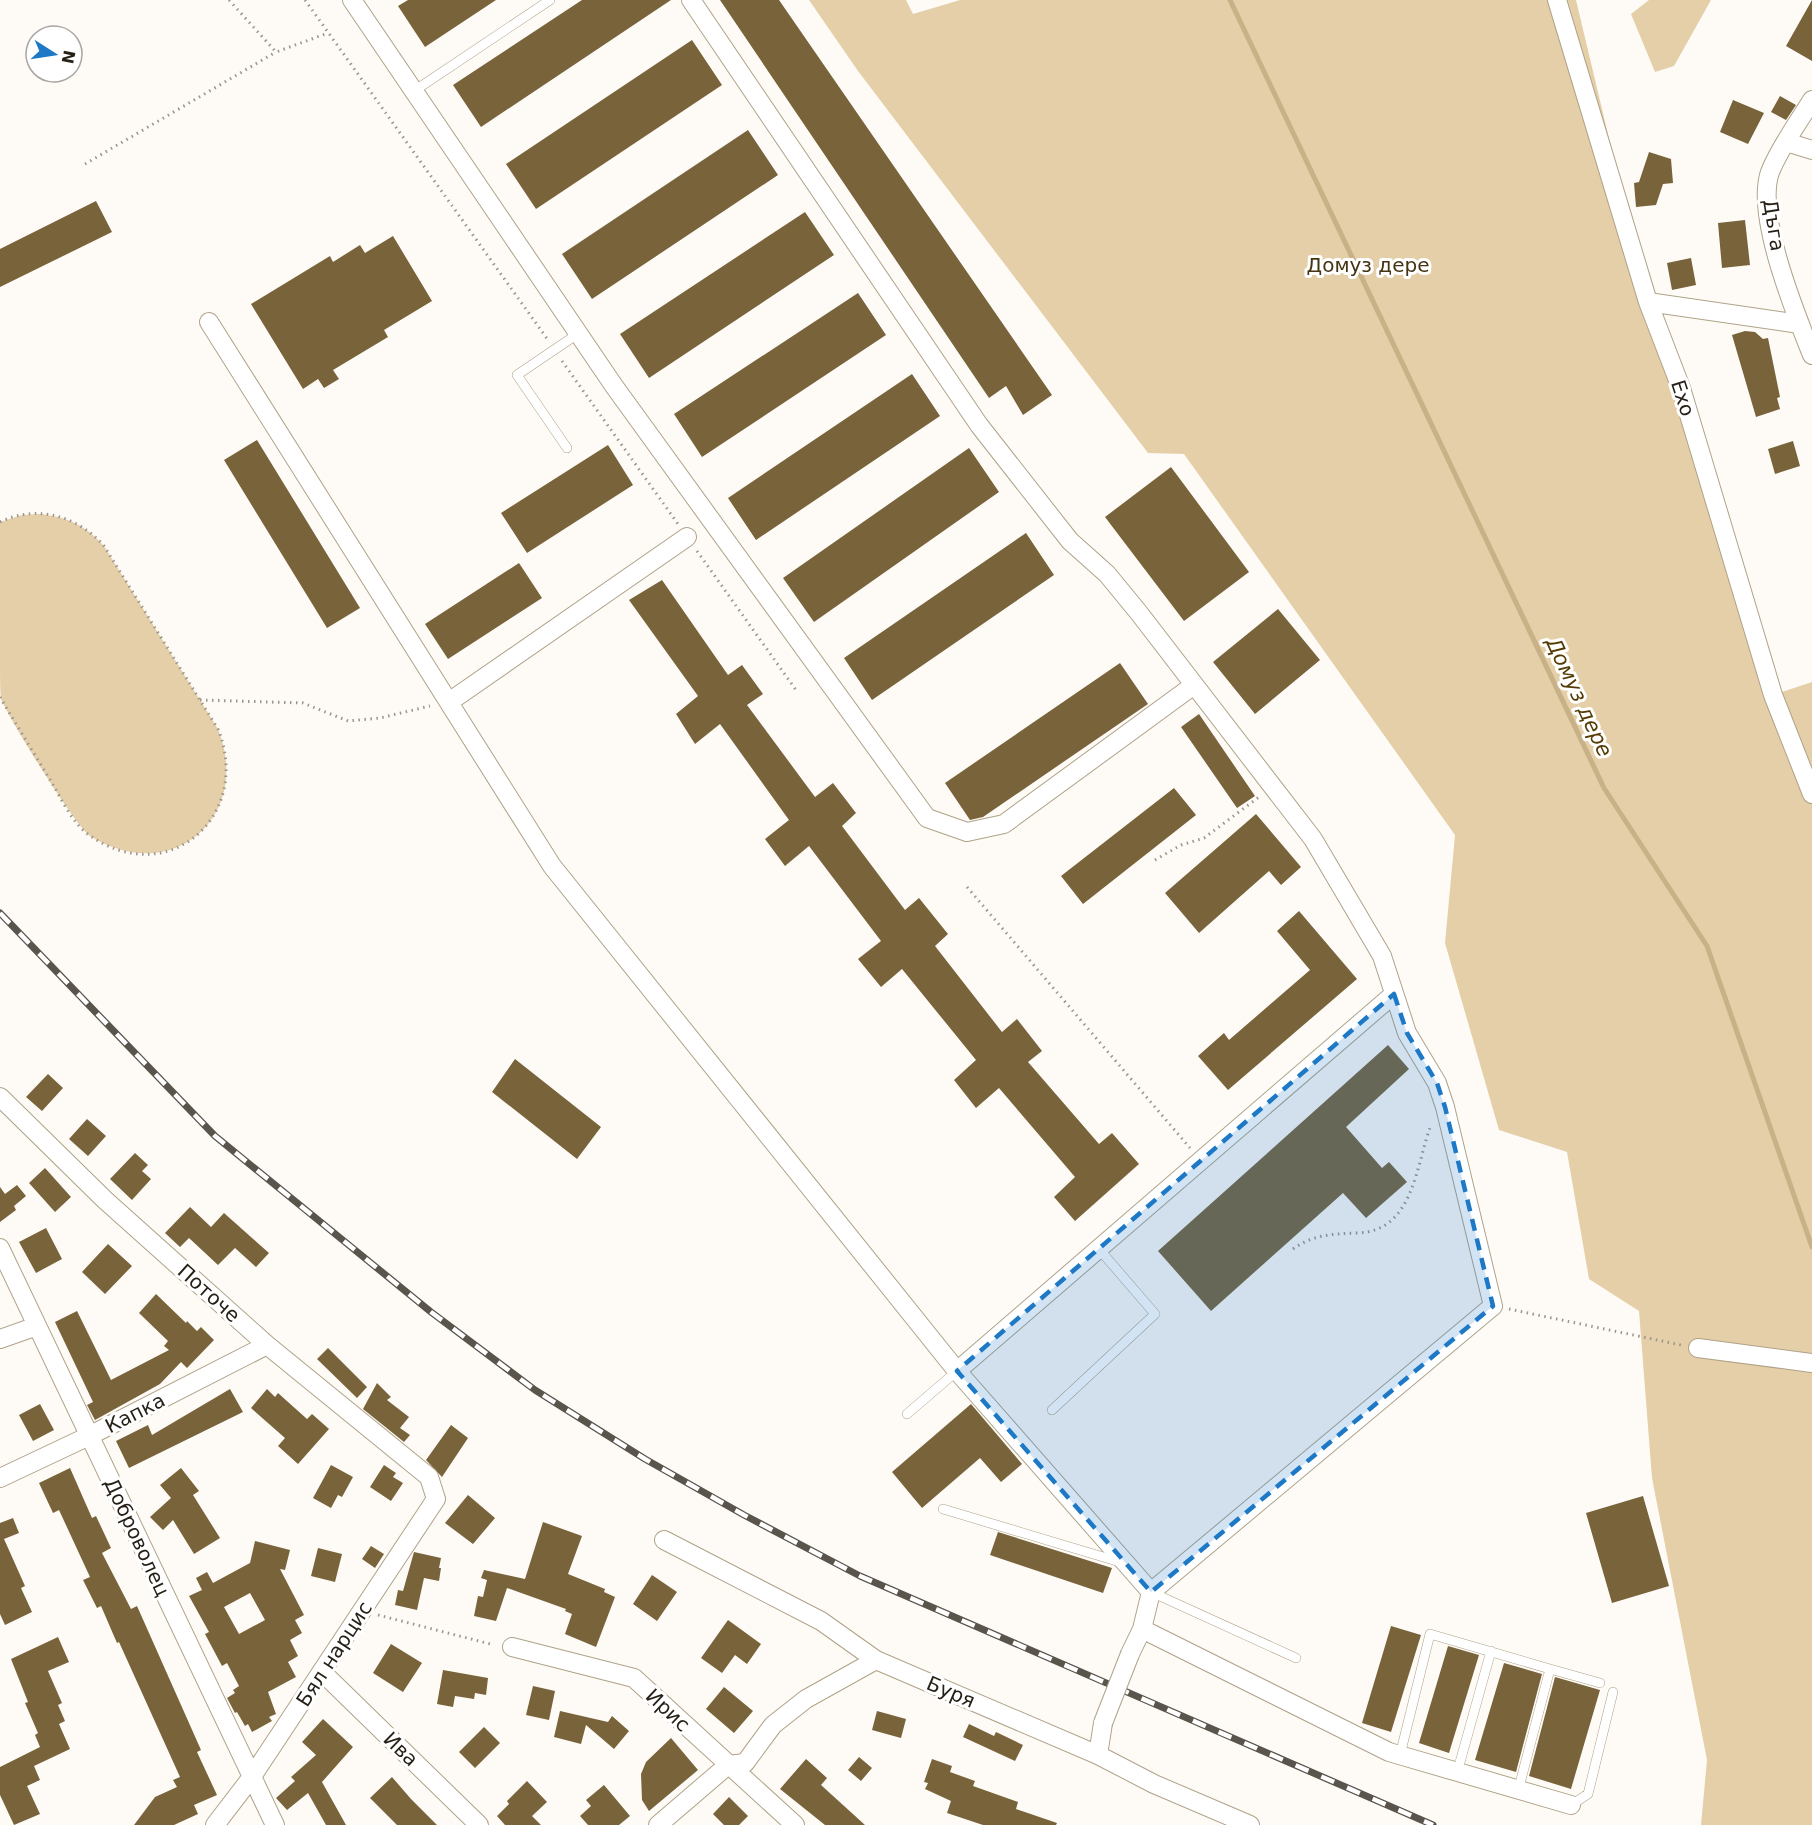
<svg xmlns="http://www.w3.org/2000/svg" width="1812" height="1825" font-family="'DejaVu Sans',sans-serif">
<style>
.green{fill:#e4cfa8}
.lines{fill:none;stroke-linecap:round;stroke-linejoin:round}
.stream{stroke:#c8b186;stroke-width:5}
.building{fill:#78633b;fill-rule:evenodd}
.lane-casing{stroke:#afa288;stroke-width:10}
.street-casing{stroke:#afa288;stroke-width:20}
.path{stroke:#9a958e;stroke-width:3;stroke-dasharray:1.5 4.5;stroke-linecap:butt}
.lane{stroke:#fff;stroke-width:9}
.street{stroke:#fff;stroke-width:18}
.rail-casing{stroke:#59544c;stroke-width:7}
.rail{stroke:#fff;stroke-width:4.5;stroke-dasharray:14;stroke-linecap:butt}
.street-bridge-casing{stroke:#afa288;stroke-width:20;stroke-linecap:butt}
.street-bridge{stroke:#fff;stroke-width:18}
.marked{fill:#1d79c6;fill-opacity:0.2;stroke:#1d79c6;stroke-width:4.5;stroke-dasharray:12 8;stroke-linejoin:round}
.labels{text-anchor:middle;dominant-baseline:central;stroke-width:6;stroke-linejoin:round;paint-order:stroke}
.street-label{font-size:20px;fill:#251f16;stroke:#fff}
.park-label{font-size:20px;fill:#463512;stroke:#fff}
.water-label{font-size:21px;font-style:italic;fill:#533b03;stroke:#fff}
</style>
<rect width="100%" height="100%" fill="#fefbf6"/>
<path class="green" d="M 809,0 L 906,0 L 913,14 L 960,0 L 1576,0 L 1648,302 L 1773,695 L 1812,682 L 1812,1825 L 1701,1825 L 1707,1760 L 1652,1478 L 1639,1311 L 1589,1279 L 1567,1152 L 1499,1130 L 1445,943 L 1455,835 L 1184,454 L 1148,453 L 858,71 Z
M 1649,0 L 1711,0 L 1674,66 L 1655,72 L 1631,14 Z
M 40,514 C 68,517 85,525 104,546 L 218,729 C 253,817 172,887 90,836 C 75,826 10,720 1,699 C 0,689 0,670 0,658 C 0,613 0,567 0,522 L 22,515 Z"/>
<g class="lines">
<path class="stream" d="M 1230,0 L 1604,788 L 1707,946 L 1812,1247"/>
</g>
<path class="building" d="M 408,0 L 496,0 L 425,47 L 398,6 Z
M 582,0 L 671,0 L 481,127 L 453,85 Z
M 720,0 L 779,0 L 1052,395 L 1023,415 L 1006,386 L 989,398 Z
M 1812,0 L 1812,61 L 1786,46 Z
M 692,40 L 722,85 L 536,209 L 506,164 Z
M 1780,96 L 1796,105 L 1786,120 L 1771,112 Z
M 1733,100 L 1764,113 L 1748,144 L 1720,132 Z
M 748,130 L 778,175 L 592,299 L 562,254 Z
M 1649,152 L 1671,159 L 1673,183 L 1663,184 L 1656,205 L 1636,207 L 1634,183 L 1639,182 Z
M 96,201 L 112,232 L 0,287 L 0,249 Z
M 805,212 L 834,255 L 649,378 L 620,334 Z
M 1745,220 L 1750,265 L 1722,268 L 1718,223 Z
M 393,236 L 432,301 L 384,330 L 388,337 L 333,370 L 339,379 L 324,388 L 318,379 L 303,389 L 251,304 L 330,256 L 333,262 L 360,245 L 365,253 Z
M 1691,258 L 1696,285 L 1672,290 L 1667,263 Z
M 858,293 L 886,335 L 702,457 L 674,414 Z
M 1745,331 L 1755,332 L 1763,339 L 1768,338 L 1780,397 L 1777,398 L 1780,409 L 1756,417 L 1732,335 Z
M 912,374 L 940,416 L 756,540 L 728,498 Z
M 257,440 L 360,608 L 327,628 L 224,460 Z
M 1793,441 L 1800,466 L 1775,474 L 1768,449 Z
M 608,445 L 633,485 L 527,553 L 501,513 Z
M 969,448 L 999,492 L 814,622 L 783,578 Z
M 1171,467 L 1249,572 L 1184,621 L 1105,517 Z
M 1026,533 L 1054,575 L 872,700 L 844,658 Z
M 519,563 L 542,598 L 448,659 L 425,624 Z
M 662,580 L 728,675 L 742,665 L 763,694 L 747,705 L 815,797 L 833,783 L 856,813 L 842,826 L 905,910 L 919,898 L 948,934 L 935,946 L 1002,1032 L 1017,1019 L 1042,1051 L 1028,1062 L 1099,1144 L 1112,1133 L 1139,1164 L 1075,1221 L 1054,1197 L 1075,1177 L 999,1088 L 976,1108 L 954,1080 L 976,1060 L 902,969 L 881,987 L 858,959 L 881,941 L 809,846 L 785,866 L 765,839 L 789,820 L 720,724 L 695,744 L 676,714 L 698,696 L 629,600 Z
M 1278,609 L 1320,660 L 1255,714 L 1213,662 Z
M 1120,663 L 1148,704 L 983,817 L 970,820 L 945,783 Z
M 1199,714 L 1255,796 L 1237,808 L 1181,727 Z
M 1174,788 L 1196,815 L 1083,904 L 1061,876 Z
M 1256,814 L 1301,867 L 1281,885 L 1269,871 L 1199,933 L 1165,893 Z
M 1299,911 L 1357,979 L 1228,1090 L 1198,1056 L 1224,1033 L 1229,1040 L 1310,970 L 1277,931 Z
M 1388,1045 L 1409,1069 L 1346,1127 L 1382,1168 L 1389,1162 L 1407,1182 L 1366,1218 L 1343,1193 L 1211,1311 L 1158,1251 Z
M 515,1059 L 601,1127 L 577,1159 L 492,1092 Z
M 48,1074 L 63,1088 L 42,1111 L 26,1097 Z
M 87,1119 L 106,1136 L 88,1156 L 69,1139 Z
M 135,1153 L 148,1165 L 142,1171 L 151,1179 L 132,1200 L 110,1179 Z
M 45,1168 L 71,1197 L 55,1212 L 29,1183 Z
M 17,1185 L 26,1196 L 14,1206 L 16,1210 L 0,1222 L 0,1187 L 5,1194 Z
M 190,1207 L 211,1227 L 224,1213 L 269,1253 L 256,1267 L 235,1248 L 218,1265 L 189,1238 L 180,1247 L 165,1233 Z
M 46,1228 L 62,1259 L 36,1273 L 19,1242 Z
M 108,1244 L 132,1266 L 105,1294 L 82,1272 Z
M 156,1294 L 186,1323 L 187,1321 L 197,1331 L 201,1327 L 214,1340 L 187,1368 L 181,1362 L 160,1384 L 95,1420 L 87,1405 L 93,1402 L 55,1322 L 77,1311 L 111,1380 L 169,1350 L 164,1346 L 168,1341 L 139,1313 Z
M 328,1348 L 367,1387 L 357,1398 L 317,1359 Z
M 377,1383 L 391,1397 L 387,1400 L 409,1417 L 400,1428 L 410,1435 L 404,1442 L 363,1409 Z
M 230,1389 L 243,1412 L 129,1468 L 116,1441 L 148,1425 L 152,1435 Z
M 267,1389 L 275,1397 L 278,1393 L 307,1419 L 312,1414 L 329,1429 L 298,1464 L 278,1446 L 285,1438 L 251,1408 Z
M 40,1404 L 54,1430 L 33,1441 L 19,1415 Z
M 971,1404 L 1022,1464 L 1001,1482 L 980,1458 L 922,1508 L 892,1472 Z
M 451,1425 L 468,1438 L 442,1477 L 426,1460 Z
M 331,1465 L 353,1477 L 342,1497 L 338,1495 L 331,1508 L 313,1498 Z
M 384,1465 L 396,1473 L 393,1477 L 403,1483 L 391,1501 L 370,1487 Z
M 70,1468 L 92,1518 L 96,1516 L 111,1548 L 102,1553 L 131,1609 L 137,1606 L 201,1750 L 197,1752 L 217,1795 L 194,1805 L 198,1814 L 174,1825 L 134,1825 L 155,1797 L 177,1787 L 173,1780 L 180,1777 L 119,1642 L 117,1643 L 101,1606 L 97,1608 L 83,1580 L 90,1577 L 59,1510 L 53,1513 L 39,1483 Z
M 181,1468 L 199,1491 L 193,1495 L 220,1538 L 194,1554 L 173,1520 L 163,1530 L 150,1517 L 171,1498 L 160,1485 Z
M 468,1495 L 495,1518 L 473,1544 L 445,1523 Z
M 1643,1496 L 1669,1586 L 1612,1603 L 1586,1513 Z
M 13,1518 L 19,1533 L 4,1539 L 25,1586 L 21,1588 L 32,1612 L 5,1625 L 0,1614 L 0,1523 Z
M 543,1522 L 582,1536 L 568,1574 L 605,1589 L 604,1592 L 615,1597 L 596,1647 L 565,1634 L 572,1614 L 565,1611 L 566,1609 L 507,1588 L 496,1621 L 474,1616 L 478,1596 L 483,1597 L 487,1580 L 481,1578 L 484,1570 L 525,1579 Z
M 998,1532 L 1112,1568 L 1103,1593 L 990,1555 Z
M 255,1541 L 290,1550 L 285,1570 L 280,1569 L 304,1615 L 295,1620 L 302,1633 L 290,1640 L 298,1656 L 288,1662 L 296,1677 L 268,1692 L 276,1714 L 269,1717 L 272,1721 L 252,1732 L 248,1724 L 245,1726 L 237,1712 L 235,1713 L 227,1698 L 235,1693 L 233,1690 L 239,1686 L 227,1663 L 222,1666 L 205,1634 L 209,1632 L 189,1596 L 202,1590 L 196,1578 L 207,1572 L 213,1583 L 250,1563 ZM 250,1593 L 265,1620 L 239,1634 L 224,1607 Z
M 371,1546 L 384,1554 L 375,1568 L 362,1559 Z
M 318,1548 L 342,1554 L 335,1582 L 311,1576 Z
M 414,1552 L 441,1558 L 439,1568 L 441,1568 L 439,1581 L 424,1578 L 417,1610 L 395,1605 L 398,1590 L 403,1591 Z
M 652,1575 L 677,1592 L 657,1621 L 633,1604 Z
M 728,1620 L 761,1644 L 747,1664 L 735,1655 L 722,1673 L 701,1658 Z
M 1391,1626 L 1421,1635 L 1391,1732 L 1362,1723 Z
M 58,1637 L 69,1662 L 48,1671 L 62,1703 L 58,1705 L 65,1721 L 59,1724 L 70,1749 L 34,1766 L 40,1780 L 27,1786 L 40,1814 L 14,1825 L 0,1795 L 0,1767 L 40,1747 L 35,1735 L 38,1733 L 25,1703 L 28,1702 L 11,1659 Z
M 391,1644 L 422,1663 L 403,1692 L 373,1673 Z
M 1448,1646 L 1479,1655 L 1449,1753 L 1419,1743 Z
M 1504,1663 L 1542,1674 L 1516,1772 L 1475,1760 Z
M 443,1670 L 488,1678 L 486,1695 L 475,1693 L 474,1699 L 455,1696 L 453,1707 L 437,1704 Z
M 1555,1677 L 1600,1690 L 1571,1789 L 1529,1776 Z
M 533,1686 L 555,1691 L 549,1720 L 526,1715 Z
M 724,1687 L 753,1711 L 734,1733 L 706,1709 Z
M 560,1711 L 608,1722 L 612,1716 L 629,1731 L 614,1749 L 586,1725 L 581,1744 L 554,1737 Z
M 877,1711 L 906,1719 L 901,1738 L 872,1730 Z
M 323,1719 L 353,1747 L 322,1782 L 346,1825 L 326,1825 L 308,1793 L 287,1810 L 276,1798 L 295,1781 L 291,1777 L 316,1755 L 302,1742 Z
M 969,1724 L 994,1736 L 996,1732 L 1023,1745 L 1015,1761 L 963,1737 Z
M 484,1727 L 500,1743 L 475,1768 L 459,1752 Z
M 671,1738 L 698,1770 L 649,1811 L 642,1800 L 641,1774 L 646,1762 Z
M 859,1757 L 872,1768 L 861,1781 L 848,1770 Z
M 806,1759 L 827,1778 L 821,1785 L 865,1825 L 825,1825 L 780,1789 Z
M 932,1759 L 952,1766 L 950,1772 L 975,1781 L 973,1786 L 1018,1802 L 1016,1809 L 1057,1823 L 1056,1825 L 983,1825 L 947,1813 L 951,1801 L 925,1789 L 928,1783 L 924,1782 Z
M 392,1777 L 411,1799 L 437,1825 L 397,1825 L 370,1798 Z
M 527,1781 L 547,1802 L 532,1816 L 541,1825 L 505,1825 L 497,1816 L 509,1804 L 507,1801 Z
M 604,1785 L 630,1816 L 619,1825 L 588,1825 L 580,1816 L 591,1806 L 586,1800 Z
M 729,1797 L 748,1816 L 739,1825 L 724,1825 L 713,1814 Z"/>
<g class="lines">
<defs>
<path id="lane" d="M 414,91 L 550,0
M 567,448 L 517,375 L 579,333
M 1052,1410 L 1155,1314 L 1099,1249
M 907,1414 L 957,1371
M 943,1509 L 1120,1562
M 1151,1592 L 1296,1658
M 1550,1669 L 1600,1683
M 1400,1755 L 1430,1634 L 1550,1669 L 1518,1791
M 1457,1773 L 1491,1651
M 1571,1805 L 1588,1794 L 1613,1692"/>
<path id="street" d="M 352,0 L 614,386 L 927,818 L 967,832 L 1004,824 L 1194,685
M 1557,0 L 1648,302 L 1681,388 L 1773,695 L 1812,794
M 1812,100 C 1798,123 1780,147 1770,172 C 1755,215 1795,312 1812,355
M 1786,142 L 1812,150
M 1648,302 L 1800,324
M 209,322 L 552,866 L 957,1371 L 1151,1592 L 1493,1306 L 1445,1107 L 1437,1083 L 1407,1033 L 1382,956 L 1313,839 L 1139,613 L 1107,574 L 1070,541 L 979,425 L 691,0
M 449,702 L 687,537
M 0,1097 L 105,1200 L 267,1345 L 429,1477 L 436,1499 L 251,1778 L 215,1825
M 0,1248 L 275,1825
M 0,1339 L 37,1326
M 1698,1348 L 1812,1363
M 957,1371 L 1394,994
M 0,1478 L 89,1436 L 267,1345
M 664,1540 L 821,1621 L 876,1660 L 1098,1755 L 1154,1784 L 1250,1825
M 1142,1629 L 1389,1752 L 1571,1805
M 512,1647 L 634,1678 L 795,1825
M 1130,1654 L 1142,1629 L 1151,1592
M 322,1672 L 479,1825
M 1098,1755 L 1103,1723
M 658,1825 L 728,1765 L 745,1763 L 773,1725 L 806,1699 L 876,1660"/>
</defs>
<use href="#lane" class="lane-casing"/>
<use href="#street" class="street-casing"/>
<path class="path" d="M 229,0 L 276,52 L 328,33
M 305,0 L 548,340
M 85,164 L 276,52
M 562,361 L 678,524
M 0,522 C 37,504 78,516 104,546 L 218,729 C 253,816 168,891 89,835 C 73,824 62,800 52,783 C 35,755 17,726 0,697
M 697,551 L 796,690
M 200,700 L 303,703 L 348,721 L 380,718 L 430,706
M 1155,860 L 1181,845 L 1204,838 L 1259,797
M 967,887 L 1190,1148
M 1293,1249 C 1314,1234 1333,1234 1358,1233 C 1414,1231 1416,1164 1431,1125
M 1509,1309 L 1681,1345
M 378,1615 L 494,1645"/>
<use href="#lane" class="lane"/>
<use href="#street" class="street"/>
<defs>
<path id="rail" d="M 0,913 L 215,1136 L 431,1312 L 535,1390 L 645,1459 L 744,1515 L 860,1576 L 1433,1825"/>
</defs>
<use href="#rail" class="rail-casing"/>
<use href="#rail" class="rail"/>
<defs>
<path id="street-bridge" d="M 1103,1723 L 1130,1654"/>
</defs>
<use href="#street-bridge" class="street-bridge-casing"/>
<use href="#street-bridge" class="street-bridge"/>
</g>
<path class="marked" d="M 1394,994 L 1407,1033 L 1437,1083 L 1445,1107 L 1493,1306 L 1151,1592 L 957,1371 Z"/>
<g class="labels">
<g class="street-label">
<text transform="translate(1774 225) rotate(81)">Дъга</text>
<text transform="translate(1683 398) rotate(72)">Ехо</text>
<text transform="translate(209 1293) rotate(42)">Поточе</text>
<text transform="translate(135 1413) rotate(-27)">Капка</text>
<text transform="translate(137 1537) rotate(65)">Доброволец</text>
<text transform="translate(334 1654) rotate(-57)">Бял нарцис</text>
<text transform="translate(951 1692) rotate(23)">Буря</text>
<text transform="translate(668 1710) rotate(43)">Ирис</text>
<text transform="translate(401 1749) rotate(44)">Ива</text>
</g>
<g class="park-label">
<text x="1368" y="265">Домуз дере</text>
</g>
<g class="water-label">
<text transform="translate(1579 697) rotate(65)">Домуз дере</text>
</g>
</g>
<g transform="translate(54 54) rotate(102)"><circle r="28" fill="#ffffff" stroke="#a8a5a2" stroke-width="1.5"/>
<path d="M0-4.5L10 22L0 15L-10 22Z" fill="#1d79c6"/>
<text y="-9" font-size="16" font-weight="bold" text-anchor="middle" fill="#251f16">N</text>
</g>
</svg>
